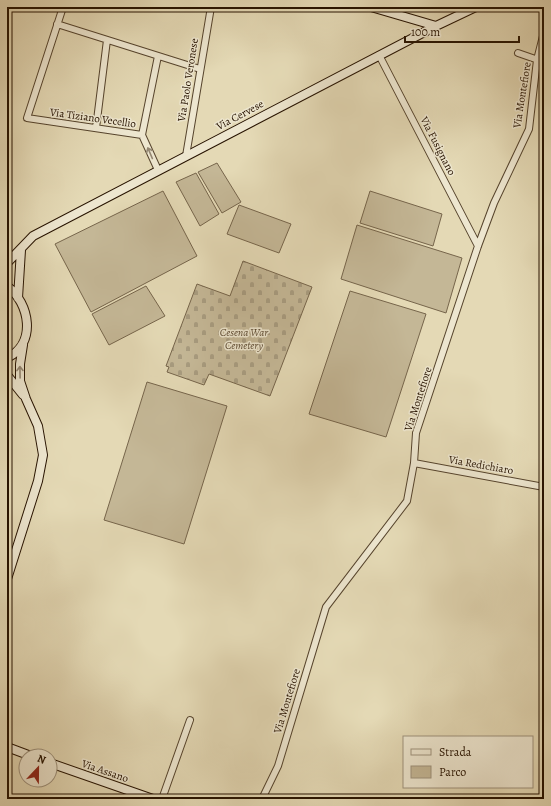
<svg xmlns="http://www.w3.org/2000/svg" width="551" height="806" font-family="Alegreya,serif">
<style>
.cemetery{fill:url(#cemetery-stones);stroke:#76654b}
.park{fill:#c4b796;stroke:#76654b}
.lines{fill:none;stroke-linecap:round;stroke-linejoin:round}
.street-casing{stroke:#56442d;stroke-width:8}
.secondary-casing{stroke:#271300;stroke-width:10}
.street{stroke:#ede6cf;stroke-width:6}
.secondary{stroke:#ede6cf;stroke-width:8}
.oneway{stroke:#948772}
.labels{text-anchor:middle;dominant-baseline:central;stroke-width:3;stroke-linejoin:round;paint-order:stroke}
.street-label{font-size:11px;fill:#271300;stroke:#ede6cf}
.park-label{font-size:11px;font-style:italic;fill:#5e4c34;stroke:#ede6cf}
</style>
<defs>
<pattern id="cemetery-stones" width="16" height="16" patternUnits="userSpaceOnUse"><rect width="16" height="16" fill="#c4b796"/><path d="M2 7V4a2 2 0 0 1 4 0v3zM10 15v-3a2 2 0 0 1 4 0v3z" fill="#a89c80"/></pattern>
</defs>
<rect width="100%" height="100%" fill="#e4d9b5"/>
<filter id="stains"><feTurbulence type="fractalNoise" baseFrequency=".005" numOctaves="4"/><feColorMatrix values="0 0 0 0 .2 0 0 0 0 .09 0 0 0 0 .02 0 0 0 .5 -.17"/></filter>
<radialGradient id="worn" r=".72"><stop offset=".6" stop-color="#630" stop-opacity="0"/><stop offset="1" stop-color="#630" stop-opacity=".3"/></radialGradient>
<path class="cemetery" d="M 243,261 L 312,287 L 270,396 L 209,374 L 204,385 L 167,372 L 169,367 L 166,366 L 197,284 L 230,296 Z"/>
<path class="park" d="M 217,163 L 241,202 L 222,213 L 198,172 Z
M 196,173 L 219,214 L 200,226 L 176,182 Z
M 163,191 L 197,256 L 91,312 L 55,244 Z
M 370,191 L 442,214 L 433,246 L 360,223 Z
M 239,205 L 291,224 L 279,253 L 227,234 Z
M 357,225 L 462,258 L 446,313 L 341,279 Z
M 146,286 L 165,316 L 109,345 L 92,314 Z
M 350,291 L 426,314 L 386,437 L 309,414 Z
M 147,382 L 227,406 L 184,544 L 104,520 Z"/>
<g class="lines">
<defs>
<path id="street" d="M 63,7 L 27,118 L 142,135
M 57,24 L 200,69
M 518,53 L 544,62
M 379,55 L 478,246
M 96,128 L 107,40
M 142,135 L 158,56
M 142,135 L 158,170
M 186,156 L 211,7
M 414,463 L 544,487
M 162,799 L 190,720
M 262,799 L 278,766 L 326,607 L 407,501 L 414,463 L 416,433 L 478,246 L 494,203 L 529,129 L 537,60 L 544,32"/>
<path id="secondary" d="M 371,7 L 436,26
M 7,263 L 33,236 L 436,26 L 476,7
M 7,286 C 30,303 37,344 7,358
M 18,298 L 21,250
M 7,375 L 23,395
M 7,579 L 38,481 L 43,455 L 38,426 L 26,399 L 20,381 L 20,364 L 23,345
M 7,747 L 31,756
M 50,763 L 153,799"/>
</defs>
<use href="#street" class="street-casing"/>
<use href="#secondary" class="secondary-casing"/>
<use href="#street" class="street"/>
<use href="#secondary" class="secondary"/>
</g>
<defs><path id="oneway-shaft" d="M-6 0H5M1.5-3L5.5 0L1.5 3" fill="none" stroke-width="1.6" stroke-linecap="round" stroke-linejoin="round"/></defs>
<g class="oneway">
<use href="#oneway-shaft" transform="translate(150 153) rotate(-113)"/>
<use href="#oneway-shaft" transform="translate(20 372) rotate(-91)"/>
</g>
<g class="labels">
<g class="street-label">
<text transform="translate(188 80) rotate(-81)">Via Paolo Veronese</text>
<text transform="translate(522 95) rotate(-81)">Via Montefiore</text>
<text transform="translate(240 115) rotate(-28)">Via Cervese</text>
<text transform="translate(93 118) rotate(8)">Via Tiziano Vecellio</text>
<text transform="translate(438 146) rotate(63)">Via Fusignano</text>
<text transform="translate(418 399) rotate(-72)">Via Montefiore</text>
<text transform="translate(481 465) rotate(10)">Via Redichiaro</text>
<text transform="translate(287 701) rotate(-73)">Via Montefiore</text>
<text transform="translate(105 771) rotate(19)">Via Assano</text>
</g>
<g class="park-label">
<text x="244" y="332">Cesena War<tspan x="244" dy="13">Cemetery</tspan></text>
</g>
</g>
<rect width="551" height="806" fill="none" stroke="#e4d9b5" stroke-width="24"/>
<rect x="8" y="8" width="535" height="790" fill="none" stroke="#271300" stroke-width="2"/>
<rect x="12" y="12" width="527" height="782" fill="none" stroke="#271300"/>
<rect x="403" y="736" width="130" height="52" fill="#ede6cf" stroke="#9e927c"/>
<rect x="411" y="749" width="20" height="6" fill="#ede6cf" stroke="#9e927c"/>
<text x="439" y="756" font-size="12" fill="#271300">Strada</text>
<rect x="411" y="766" width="20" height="12" fill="#c4b796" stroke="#9e927c"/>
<text x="439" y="776" font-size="12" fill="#271300">Parco</text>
<g transform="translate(38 768) rotate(22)"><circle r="19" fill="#ede6cf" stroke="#9e927c"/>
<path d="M0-3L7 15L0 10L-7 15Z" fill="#8f2418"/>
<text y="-6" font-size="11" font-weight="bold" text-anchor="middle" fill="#271300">N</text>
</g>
<path d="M405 36v6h114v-6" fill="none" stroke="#271300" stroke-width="2"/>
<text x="411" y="36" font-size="12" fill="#271300" stroke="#ede6cf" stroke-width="3" paint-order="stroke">100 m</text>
<rect width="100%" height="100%" filter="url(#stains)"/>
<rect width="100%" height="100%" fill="url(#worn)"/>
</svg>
